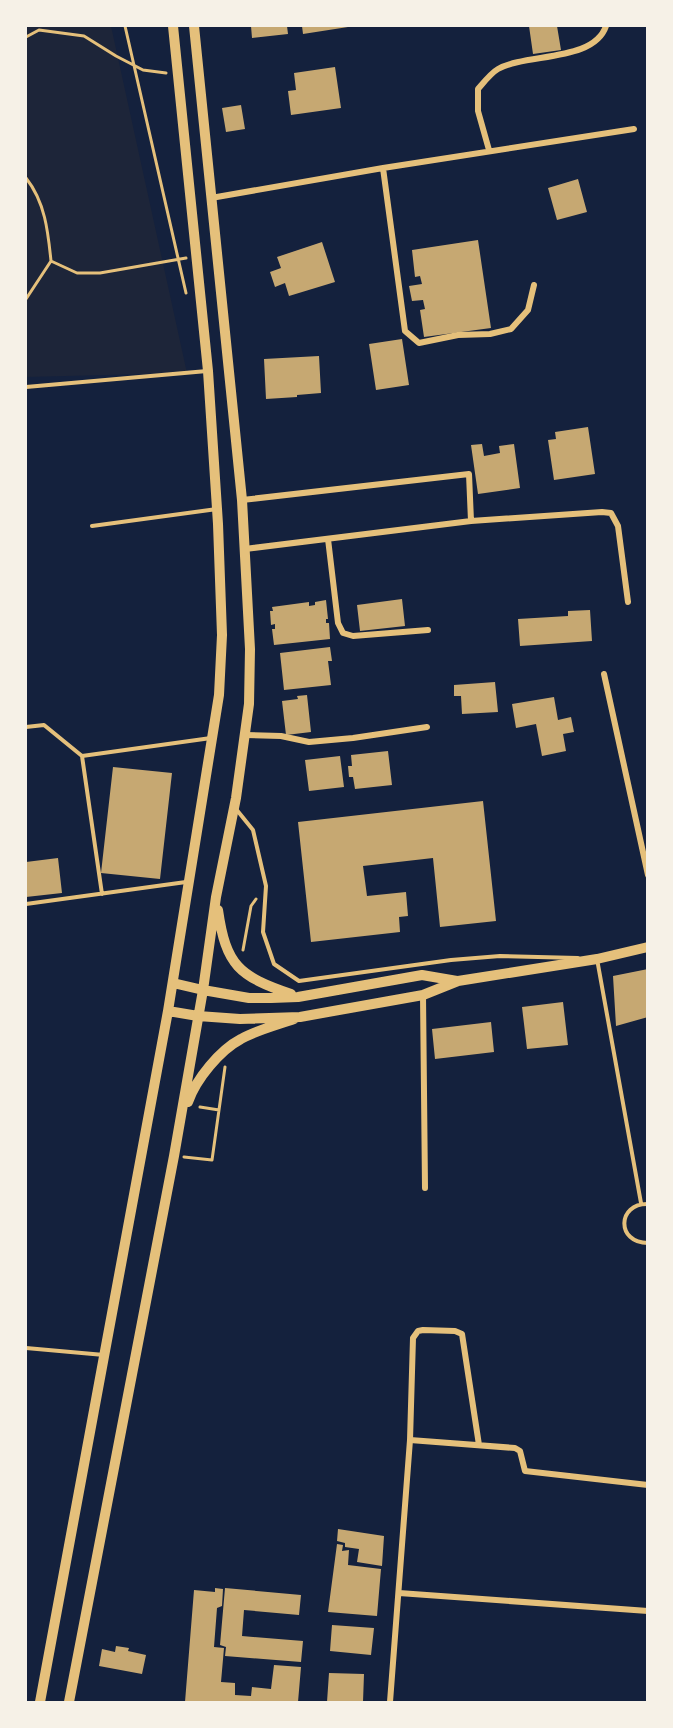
<svg xmlns="http://www.w3.org/2000/svg" width="673" height="1728" font-family="Jost,sans-serif">
<style>
.green{fill:#1d2539}
.building{fill:#c6a872}
.lines{fill:none;stroke-linecap:round;stroke-linejoin:round}
.path{stroke:#e5c07b;stroke-width:3}
.service{stroke:#e5c07b;stroke-width:4}
.minor{stroke:#e5c07b;stroke-width:6}
.primary{stroke:#e5c07b;stroke-width:10}
</style>
<rect width="100%" height="100%" fill="#14213d"/>
<path class="green" d="M 26,26 L 111,26 L 187,373 L 26,377 Z"/>
<path class="building" d="M 251,26 L 287,26 L 288,34 L 252,38 Z
M 302,26 L 347,26 L 348,27 L 303,34 Z
M 529,26 L 557,26 L 561,50 L 533,54 Z
M 335,67 L 341,108 L 291,115 L 288,91 L 296,90 L 294,73 Z
M 241,105 L 245,129 L 226,132 L 222,108 Z
M 578,179 L 587,212 L 557,220 L 548,188 Z
M 478,240 L 491,328 L 424,337 L 420,310 L 425,309 L 423,300 L 412,301 L 409,286 L 422,284 L 420,276 L 415,277 L 412,250 Z
M 322,242 L 335,282 L 289,296 L 285,283 L 275,287 L 270,272 L 281,268 L 277,257 Z
M 402,339 L 409,385 L 376,390 L 369,344 Z
M 319,356 L 321,393 L 297,395 L 297,397 L 266,399 L 264,359 Z
M 588,427 L 595,474 L 554,480 L 548,440 L 556,439 L 555,432 Z
M 482,444 L 484,456 L 500,453 L 499,446 L 514,444 L 520,488 L 478,494 L 471,445 Z
M 402,599 L 405,626 L 360,631 L 357,605 Z
M 326,600 L 328,619 L 326,619 L 326,623 L 329,623 L 330,639 L 274,645 L 272,629 L 275,629 L 275,624 L 271,625 L 270,611 L 273,611 L 272,607 L 309,602 L 309,606 L 315,605 L 315,602 Z
M 590,610 L 592,641 L 520,646 L 518,619 L 568,616 L 568,611 Z
M 330,647 L 332,661 L 328,661 L 331,685 L 284,690 L 280,653 Z
M 495,682 L 498,712 L 462,714 L 461,696 L 454,696 L 454,685 Z
M 307,695 L 311,732 L 286,735 L 282,701 L 298,699 L 297,696 Z
M 554,697 L 558,720 L 571,717 L 574,732 L 563,734 L 566,751 L 542,756 L 536,724 L 516,728 L 512,704 Z
M 388,751 L 392,785 L 355,789 L 353,777 L 349,777 L 348,766 L 352,766 L 351,755 Z
M 340,756 L 344,787 L 309,791 L 305,760 Z
M 113,767 L 172,773 L 160,879 L 101,873 Z
M 483,801 L 496,921 L 440,927 L 433,858 L 363,866 L 367,896 L 406,892 L 408,916 L 399,917 L 400,932 L 311,942 L 298,822 Z
M 58,858 L 62,893 L 26,897 L 26,862 Z
M 648,969 L 648,1017 L 616,1026 L 613,976 Z
M 563,1002 L 568,1045 L 527,1049 L 522,1007 Z
M 491,1022 L 494,1052 L 435,1059 L 432,1029 Z
M 338,1529 L 384,1536 L 382,1566 L 357,1562 L 359,1549 L 345,1547 L 345,1543 L 337,1541 Z
M 337,1544 L 343,1545 L 342,1551 L 349,1550 L 348,1565 L 381,1569 L 377,1616 L 328,1612 Z
M 215,1588 L 223,1589 L 222,1606 L 217,1608 L 214,1647 L 224,1648 L 221,1682 L 235,1683 L 235,1695 L 251,1696 L 252,1687 L 271,1689 L 274,1665 L 301,1667 L 298,1702 L 185,1702 L 194,1590 L 215,1592 Z
M 225,1588 L 301,1595 L 299,1615 L 244,1610 L 242,1636 L 303,1641 L 301,1662 L 225,1656 L 226,1647 L 220,1645 Z
M 332,1625 L 374,1628 L 371,1655 L 330,1651 Z
M 116,1646 L 129,1648 L 128,1651 L 146,1655 L 142,1674 L 99,1666 L 102,1649 L 115,1652 Z
M 329,1673 L 364,1674 L 363,1702 L 327,1702 Z"/>
<g class="lines">
<path class="path" d="M 125,26 L 186,293
M 26,37 L 39,30 L 84,36 L 116,56 L 143,70 L 166,73
M 26,178 C 45,202 48,231 51,261 L 26,299
M 51,261 L 77,273 L 100,273 L 186,258
M 243,950 L 251,906 L 256,899
M 200,1107 L 219,1110
M 184,1157 L 212,1160 L 225,1067"/>
<path class="service" d="M 26,387 L 207,371
M 92,526 L 217,509
M 26,727 L 44,725 L 82,756 L 211,738
M 82,756 L 102,894
M 236,809 L 253,830 L 266,886 L 263,932 L 274,964 L 299,981 L 451,960 L 500,956 L 578,958
M 26,904 L 186,882
M 597,959 L 641,1203
M 648,1204 C 617,1203 616,1243 648,1243
M 26,1348 L 104,1355"/>
<path class="minor" d="M 489,150 L 478,111 L 478,89 C 484,82 491,73 498,69 C 527,53 594,62 606,26
M 383,168 L 405,331 L 419,343 L 458,335 L 490,334 L 511,329 L 528,310 L 534,285
M 211,198 L 383,168 L 634,129
M 242,500 L 469,474 L 471,521
M 328,539 L 338,623 L 343,633 L 353,636 L 428,630
M 245,549 L 471,521 L 602,512 L 611,513 L 618,526 L 628,602
M 604,674 L 648,875
M 245,735 L 281,736 L 309,742 L 353,738 L 427,727
M 423,995 L 425,1188
M 410,1440 L 515,1448 L 520,1451 L 525,1471 L 648,1485
M 399,1593 L 648,1611
M 390,1702 L 410,1440 L 413,1338 L 418,1331 L 423,1330 L 455,1331 L 462,1334 L 479,1445"/>
<path class="primary" d="M 218,910 C 226,966 239,976 291,994
M 173,983 L 203,990 L 249,998 L 271,998 L 298,997 L 422,975 L 457,981
M 168,1011 L 198,1016 L 240,1019 L 300,1017 L 423,995 L 458,981 L 597,959 L 648,947
M 188,1102 C 196,1079 220,1050 241,1039 C 257,1030 277,1025 294,1019
M 40,1702 L 168,1011 L 219,695 L 222,635 L 218,524 L 208,371 L 173,26
M 69,1702 L 174,1156 L 203,990 L 216,897 L 236,798 L 249,704 L 250,649 L 242,500 L 194,26"/>
</g>
<rect width="673" height="1728" fill="none" stroke="#f6f1e7" stroke-width="54"/>
</svg>
